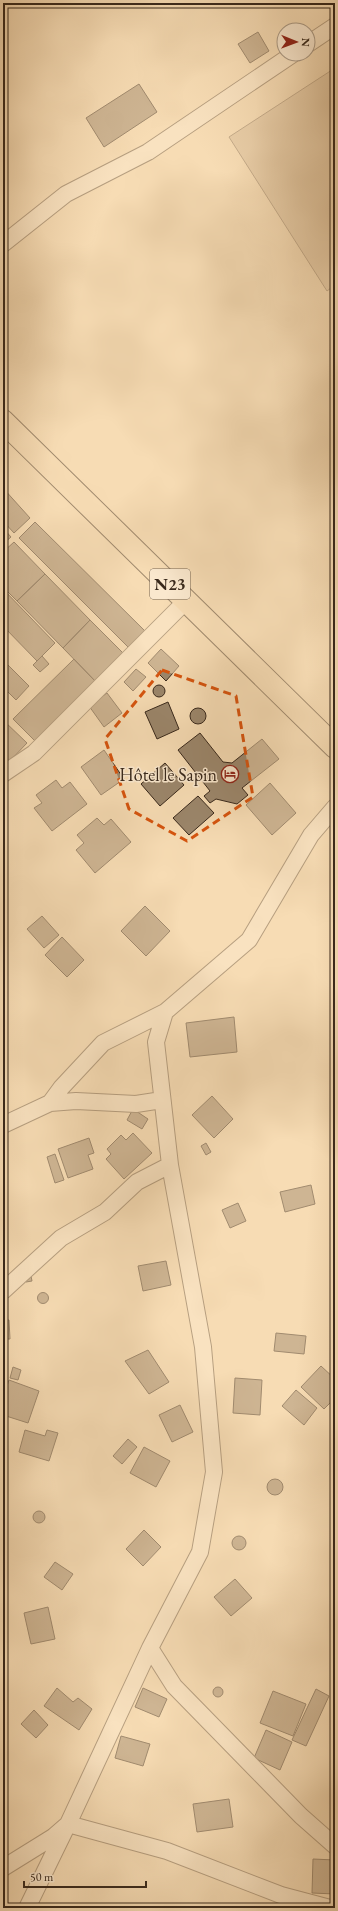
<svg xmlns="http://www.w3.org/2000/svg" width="338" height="1911" font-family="'EB Garamond',serif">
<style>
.green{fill:#d7bd9a;stroke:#88725a}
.building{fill:#9b866b;stroke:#38281b}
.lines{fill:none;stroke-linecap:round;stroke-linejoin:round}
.minor-casing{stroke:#685541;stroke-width:18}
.highway-casing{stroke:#38281b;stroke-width:24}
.minor{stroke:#fae8ce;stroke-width:16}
.highway{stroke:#f7dcb4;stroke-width:22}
.marked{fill:none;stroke:#d6540e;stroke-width:3;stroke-dasharray:8 5;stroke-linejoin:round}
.labels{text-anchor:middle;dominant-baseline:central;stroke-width:3;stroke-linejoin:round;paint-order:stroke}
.shield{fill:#fae8ce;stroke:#726251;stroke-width:1}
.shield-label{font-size:17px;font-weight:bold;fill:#38281b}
.poi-label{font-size:18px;fill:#38281b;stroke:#fae8ce;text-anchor:end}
</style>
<rect width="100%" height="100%" fill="#f7dcb4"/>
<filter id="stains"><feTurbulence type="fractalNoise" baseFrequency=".005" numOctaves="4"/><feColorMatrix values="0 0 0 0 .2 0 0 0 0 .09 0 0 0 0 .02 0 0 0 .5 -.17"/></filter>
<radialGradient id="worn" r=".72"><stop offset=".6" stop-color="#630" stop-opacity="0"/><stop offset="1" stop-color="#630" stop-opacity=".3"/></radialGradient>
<path class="green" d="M 335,68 L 335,285 L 327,291 L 229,137 Z"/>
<path class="building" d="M 258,32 L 269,51 L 250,63 L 238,44 Z
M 139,84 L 157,112 L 104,147 L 86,118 Z
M 3,488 L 30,518 L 14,533 L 3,521 Z
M 35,522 L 146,632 L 130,649 L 19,538 Z
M 3,528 L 11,537 L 3,544 Z
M 14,542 L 45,574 L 17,601 L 3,587 L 3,552 Z
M 45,574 L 90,620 L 63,648 L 17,601 Z
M 3,589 L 55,643 L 37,661 L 3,626 Z
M 90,620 L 124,654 L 96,682 L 63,648 Z
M 161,649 L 179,666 L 166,681 L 148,663 Z
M 42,656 L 49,664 L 40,672 L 33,665 Z
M 74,659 L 96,682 L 36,742 L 13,719 Z
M 3,660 L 29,686 L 16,700 L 3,687 Z
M 136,669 L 146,677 L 133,691 L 124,682 Z
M153 691a6 6 0 1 1 12 0a6 6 0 1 1-12 0Z
M 107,693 L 122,713 L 104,727 L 89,706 Z
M 168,702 L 179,729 L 157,739 L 145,712 Z
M190 716a8 8 0 1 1 16 0a8 8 0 1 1-16 0Z
M 3,720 L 27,743 L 8,763 L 3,758 Z
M 200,733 L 223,762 L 232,763 L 262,739 L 279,759 L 242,788 L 248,795 L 237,804 L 216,799 L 210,803 L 204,796 L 210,791 L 178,750 Z
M 104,750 L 124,779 L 101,795 L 81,767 Z
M 165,763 L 184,785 L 160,806 L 141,784 Z
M 56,780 L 62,788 L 70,782 L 87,804 L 52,831 L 34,808 L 42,803 L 36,795 Z
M 270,783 L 296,813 L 272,835 L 246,805 Z
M 198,796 L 214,813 L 189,835 L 173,818 Z
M 97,818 L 104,825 L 111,819 L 131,842 L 95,873 L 76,850 L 84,843 L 77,835 Z
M 145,906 L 170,931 L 146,956 L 121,931 Z
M 42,916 L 59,935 L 44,948 L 27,929 Z
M 62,937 L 84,960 L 67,977 L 45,955 Z
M 234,1017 L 237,1052 L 190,1057 L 186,1023 Z
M 212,1096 L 233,1119 L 214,1138 L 192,1115 Z
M 133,1109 L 148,1119 L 142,1129 L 127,1120 Z
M 133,1133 L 152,1153 L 124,1179 L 106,1159 L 111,1154 L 107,1149 L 121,1135 L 126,1140 Z
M 89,1138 L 94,1153 L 88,1155 L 93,1169 L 68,1178 L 58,1149 Z
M 206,1143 L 211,1152 L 206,1155 L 201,1146 Z
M 55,1154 L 64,1180 L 55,1183 L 47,1157 Z
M 311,1185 L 315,1204 L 285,1212 L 280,1192 Z
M 238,1203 L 246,1221 L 230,1228 L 222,1210 Z
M 166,1261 L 171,1285 L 143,1291 L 138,1266 Z
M 31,1276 L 32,1281 L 26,1282 L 24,1280 Z
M37.5 1298a5.5 5.5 0 1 1 11 0a5.5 5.5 0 1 1-11 0Z
M 3,1320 L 9,1320 L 10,1339 L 3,1339 Z
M 276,1333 L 306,1336 L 304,1354 L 274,1351 Z
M 148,1350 L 169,1382 L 149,1394 L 125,1361 Z
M 321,1366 L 335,1379 L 335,1398 L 324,1409 L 301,1387 Z
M 13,1367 L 21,1370 L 18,1380 L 10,1378 Z
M 235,1378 L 262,1380 L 260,1415 L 233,1413 Z
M 9,1380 L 39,1391 L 28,1423 L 3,1415 L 3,1398 Z
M 296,1390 L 317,1408 L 304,1425 L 282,1406 Z
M 180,1405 L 193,1432 L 172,1442 L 159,1415 Z
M 25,1430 L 45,1436 L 47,1430 L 58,1433 L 49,1461 L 19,1452 Z
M 128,1439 L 137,1447 L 122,1464 L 113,1456 Z
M 144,1447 L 170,1461 L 156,1487 L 130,1473 Z
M267 1487a8 8 0 1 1 16 0a8 8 0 1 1-16 0Z
M 335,1499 L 335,1512 L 331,1507 Z
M33 1517a6 6 0 1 1 12 0a6 6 0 1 1-12 0Z
M 144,1530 L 161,1547 L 143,1566 L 126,1549 Z
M 3,1532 L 6,1533 L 3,1561 Z
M232 1543a7 7 0 1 1 14 0a7 7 0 1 1-14 0Z
M 55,1562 L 73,1574 L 62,1590 L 44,1577 Z
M 235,1579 L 252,1598 L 231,1616 L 214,1597 Z
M 48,1607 L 55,1639 L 31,1644 L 24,1613 Z
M 3,1650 L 7,1653 L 3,1661 Z
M213 1692a5 5 0 1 1 10 0a5 5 0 1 1-10 0Z
M 57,1688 L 73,1702 L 78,1698 L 92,1709 L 79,1730 L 44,1706 Z
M 143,1688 L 167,1699 L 159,1717 L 135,1707 Z
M 316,1689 L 329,1696 L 306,1746 L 292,1740 Z
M 273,1691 L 306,1704 L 293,1736 L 260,1723 Z
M 34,1710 L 48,1725 L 36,1738 L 21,1724 Z
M 266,1730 L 292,1742 L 280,1770 L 254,1758 Z
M 121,1736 L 150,1744 L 143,1766 L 115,1758 Z
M 229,1799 L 233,1827 L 197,1832 L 193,1804 Z
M 313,1859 L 335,1860 L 335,1894 L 312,1893 Z"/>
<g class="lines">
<defs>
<path id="minor" d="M 308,44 L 335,26
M 3,244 L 66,194 L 148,152 L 293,54
M 3,774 L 34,753 L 187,600
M 50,1103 L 61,1088 L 103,1043 L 165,1012
M 3,1125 L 50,1103 L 76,1101 L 136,1104 L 162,1100
M 3,1291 L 61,1238 L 105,1212 L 137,1182 L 170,1165
M 150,1648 L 174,1686 L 301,1816 L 335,1846
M 3,1868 L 53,1837 L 68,1824 L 150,1648 L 200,1552 L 214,1472 L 203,1347 L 170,1165 L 156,1042 L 165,1012 L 249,940 L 311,835 L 335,807
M 27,1908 L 68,1824 L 167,1851 L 281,1895 L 330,1908"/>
<path id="highway" d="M 3,421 L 335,747"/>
</defs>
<use href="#minor" class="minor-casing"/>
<use href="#highway" class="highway-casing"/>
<use href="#minor" class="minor"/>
<use href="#highway" class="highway"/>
</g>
<path d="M0 0H338V1911H0ZM 162,670 L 236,696 L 253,797 L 187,841 L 129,809 L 105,739 Z" fill="#f7dcb4" fill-opacity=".55" fill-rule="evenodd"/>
<path class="marked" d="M 162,670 L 236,696 L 253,797 L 187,841 L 129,809 L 105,739 Z"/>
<defs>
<symbol id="hotel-ring" viewBox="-11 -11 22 22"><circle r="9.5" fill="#fae8ce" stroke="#8f2418" stroke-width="1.5"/><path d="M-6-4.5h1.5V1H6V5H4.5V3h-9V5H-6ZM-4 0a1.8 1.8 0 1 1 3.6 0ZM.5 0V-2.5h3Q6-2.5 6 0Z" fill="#8f2418"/></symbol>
</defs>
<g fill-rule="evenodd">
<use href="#hotel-ring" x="220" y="764" width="20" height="20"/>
</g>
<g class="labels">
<rect class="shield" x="150" y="569" width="40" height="30" rx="3"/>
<g class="shield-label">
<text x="170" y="584">N23</text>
</g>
<g class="poi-label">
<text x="217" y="774">Hôtel le Sapin</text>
</g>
</g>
<rect width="338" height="1911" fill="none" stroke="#f7dcb4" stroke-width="16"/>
<rect x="4" y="4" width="330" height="1903" fill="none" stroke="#38281b" stroke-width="2"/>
<rect x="8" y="8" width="322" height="1895" fill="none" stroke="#38281b"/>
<g transform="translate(296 42) rotate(91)"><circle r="19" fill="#fae8ce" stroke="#ac9b86"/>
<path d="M0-3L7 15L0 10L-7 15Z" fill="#8f2418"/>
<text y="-6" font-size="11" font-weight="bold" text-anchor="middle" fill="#38281b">N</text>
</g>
<path d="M24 1881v6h122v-6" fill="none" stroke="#38281b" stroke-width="2"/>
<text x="30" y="1881" font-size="12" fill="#38281b" stroke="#fae8ce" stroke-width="3" paint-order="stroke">50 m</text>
<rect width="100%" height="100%" filter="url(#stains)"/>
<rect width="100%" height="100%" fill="url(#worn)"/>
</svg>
